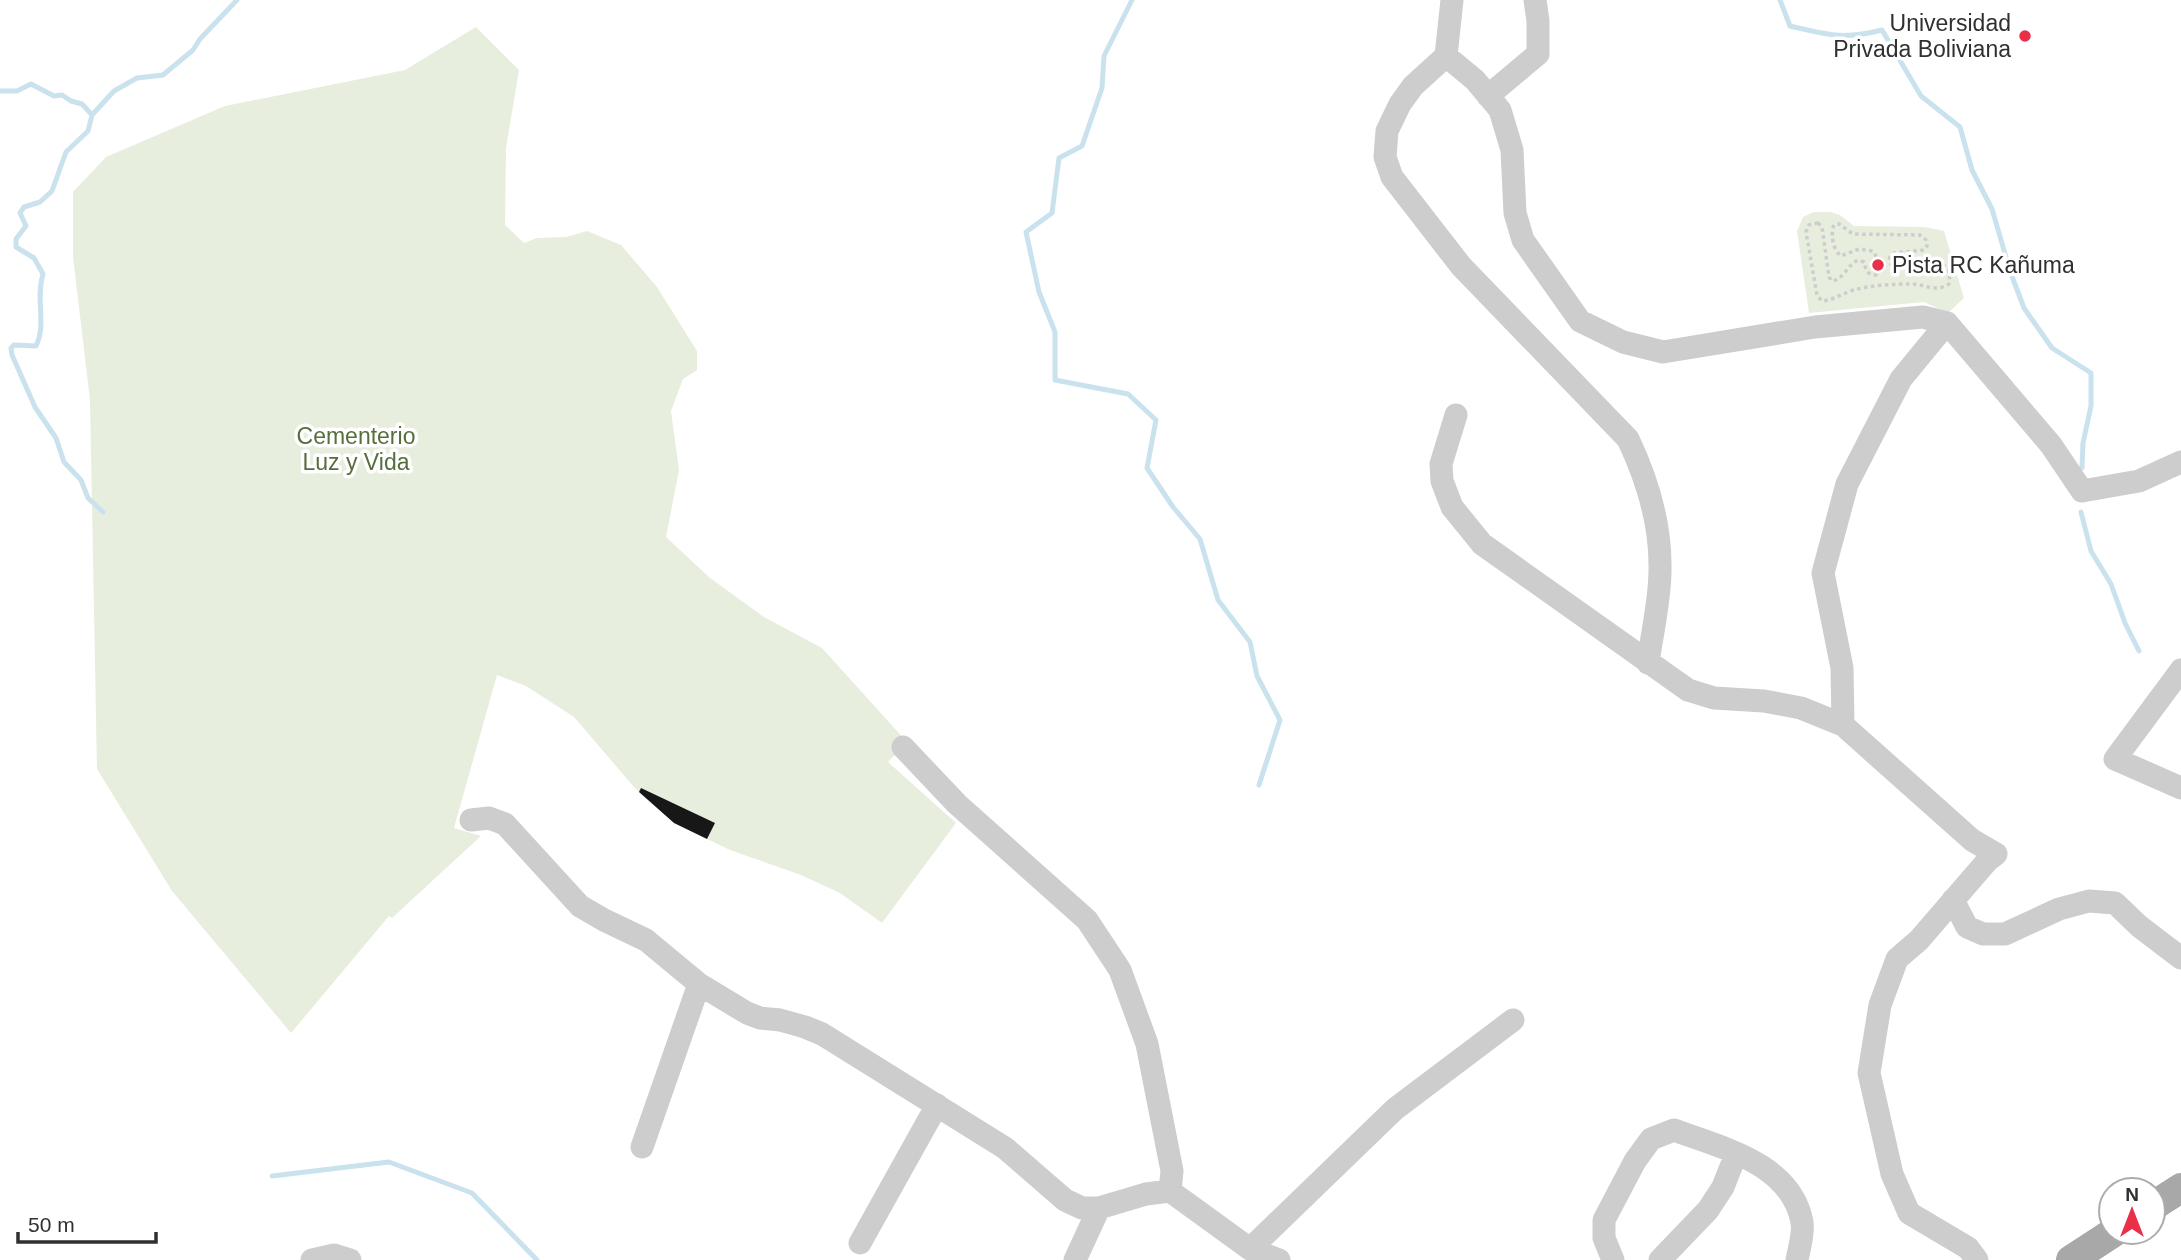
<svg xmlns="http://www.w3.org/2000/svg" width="2181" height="1260" font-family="Arial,sans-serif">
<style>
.green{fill:#e7eede}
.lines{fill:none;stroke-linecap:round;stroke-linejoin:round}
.stream{stroke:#cae2ee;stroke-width:5}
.building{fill:#171717}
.path{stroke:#cdcdcd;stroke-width:3.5;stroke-dasharray:3.5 3.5;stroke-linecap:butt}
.minor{stroke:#cdcdcd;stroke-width:23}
.major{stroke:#a8a8a8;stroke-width:30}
.poi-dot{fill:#ea3048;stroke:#fff;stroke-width:2.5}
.labels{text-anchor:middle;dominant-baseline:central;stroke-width:7;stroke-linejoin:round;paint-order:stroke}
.poi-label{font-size:23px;fill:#303030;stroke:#fff;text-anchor:end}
.park-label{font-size:23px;fill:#566e3c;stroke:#fff}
</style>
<rect width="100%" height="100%" fill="#fff"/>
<path class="green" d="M 476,27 L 519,70 L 506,148 L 505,225 L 524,243 L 537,238 L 566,237 L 587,231 L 621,245 L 657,287 L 697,351 L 697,370 L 683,379 L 671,411 L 679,470 L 666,537 L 710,578 L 764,617 L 822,648 L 907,742 L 888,762 L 956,823 L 882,923 L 840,893 L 801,875 L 730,850 L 674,823 L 634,787 L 574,717 L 526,686 L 497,675 L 454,828 L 481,836 L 392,918 L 389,916 L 291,1033 L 172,891 L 97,769 L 90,400 L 73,257 L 73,192 L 106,157 L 225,106 L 405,70 Z
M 1814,212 L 1830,212 L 1840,215 L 1854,226 L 1925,227 L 1944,231 L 1964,298 L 1948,313 L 1924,302 L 1809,313 L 1797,231 L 1803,217 Z"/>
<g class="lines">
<path class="stream" d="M 1132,0 L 1104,56 L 1102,88 L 1082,146 L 1059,158 L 1052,213 L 1026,232 L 1039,292 L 1055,332 L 1055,380 L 1128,394 L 1156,420 L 1147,468 L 1173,507 L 1200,539 L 1218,600 L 1250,642 L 1257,676 L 1280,720 L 1259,785
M 1780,0 L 1790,26 C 1828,35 1843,40 1882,30 L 1921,96 L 1960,127 L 1972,170 L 1992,209 L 2010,271 L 2024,308 L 2052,348 L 2091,373 L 2091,406 L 2083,443 L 2082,468
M 0,91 L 17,91 L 31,84 L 54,96 L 62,95 L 71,101 L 82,104 L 92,115 L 114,91 L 137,78 L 163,75 L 193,50 L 200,39 L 237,0
M 92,115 L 88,131 L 66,152 L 52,191 L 40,202 L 24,207 L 20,213 L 26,226 L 16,239 L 16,247 L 34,258 L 43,274 C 35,300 47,323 36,346 L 14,345 L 11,348 L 12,355 L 35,407 L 56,438 L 64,462 L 81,480 L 88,498 L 103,512
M 2081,512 L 2091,551 L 2111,584 L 2125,623 L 2139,651
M 272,1176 L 389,1162 L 472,1193 L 537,1260"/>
</g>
<path class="building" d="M 641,788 L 715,823 L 707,839 L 674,823 L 639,792 Z"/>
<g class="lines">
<path class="path" d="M 1818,223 L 1822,227 L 1829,277 L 1832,281 C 1844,279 1847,265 1858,260 L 1864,262 C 1866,270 1867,275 1876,275 C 1880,267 1878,258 1873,251 L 1859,249 L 1841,256 C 1833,250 1830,234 1834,225 L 1839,224 L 1853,234 L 1920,235 L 1926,240 L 1927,246 L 1924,250 L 1894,253 L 1890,257 L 1889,262 L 1895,268 L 1912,268 L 1940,262 C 1948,268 1951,274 1949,284 C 1936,293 1925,284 1911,284 C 1893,284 1871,285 1854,290 C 1843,293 1834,300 1822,301 L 1817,295 L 1806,232 L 1809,225 Z"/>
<path class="minor" d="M 1452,0 L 1446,56 L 1413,86 L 1400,104 L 1387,131 L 1385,157 L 1392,177 L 1461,266 L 1628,439 C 1648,481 1661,524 1660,570 C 1660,601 1652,633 1648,663
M 1446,56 L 1475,80 L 1500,110 L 1512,150 L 1515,213 L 1523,240 L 1580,321 L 1623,342 L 1663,352 L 1815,327 L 1923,317 L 1947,323 L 2051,445 L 2082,491 L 2139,481 L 2181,462
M 1488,96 L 1538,54 L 1538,21 L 1535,0
M 1456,415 L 1441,464 L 1442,481 L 1452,507 L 1482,544 L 1688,690 L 1714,698 L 1764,701 L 1801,708 L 1843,725 L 1972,840 L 1996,854 L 1988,860 L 1919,940 L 1897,959 L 1880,1005 L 1869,1073 L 1892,1174 L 1909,1213 L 1968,1248 L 1977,1260
M 2181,670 L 2115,759 L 2181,788
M 1843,725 L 1842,668 L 1823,573 L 1847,484 L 1901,379 L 1947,323
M 903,747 L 957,804 L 1087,920 L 1120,970 L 1147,1044 L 1172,1171 L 1170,1191
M 471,820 L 489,818 L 505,824 L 580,906 L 604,920 L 646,940 L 699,984 L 747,1013 L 760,1018 L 780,1020 L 805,1027 L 822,1034 L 1005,1148 L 1065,1200 L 1082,1208 L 1099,1208 L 1146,1194 L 1170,1191 L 1250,1249 L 1279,1260
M 1953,900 L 1967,927 L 1983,934 L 2005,934 L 2059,909 L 2089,901 L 2115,903 L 2139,926 L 2181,958
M 642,1147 L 699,984
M 860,1243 L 937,1105
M 1250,1249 L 1395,1109 L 1513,1020
M 312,1260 L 334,1255 L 350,1260
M 1075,1260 L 1099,1208
M 1613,1260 L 1604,1238 L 1604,1220 L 1635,1161 L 1651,1139 L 1674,1130 C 1722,1148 1791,1163 1802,1222 C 1804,1233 1799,1249 1797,1260
M 1660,1260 L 1708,1210 L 1723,1187 L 1736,1154"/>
<path class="major" d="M 2153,1206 L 2181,1188
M 2071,1260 L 2114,1232"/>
</g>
<g class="poi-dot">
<circle cx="2025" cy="36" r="7"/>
<circle cx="1878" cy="265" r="7"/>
</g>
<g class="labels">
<g class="poi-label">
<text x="2011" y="23">Universidad<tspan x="2011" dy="26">Privada Boliviana</tspan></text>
<text x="1892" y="265" text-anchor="start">Pista RC Kañuma</text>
</g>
<g class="park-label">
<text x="356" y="436">Cementerio<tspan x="356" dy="26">Luz y Vida</tspan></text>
</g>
</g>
<g transform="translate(2132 1211)"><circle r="33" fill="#ffffff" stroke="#acacac" stroke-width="2"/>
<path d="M0-5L12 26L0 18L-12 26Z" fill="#ea3048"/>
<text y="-10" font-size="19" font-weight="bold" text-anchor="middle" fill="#303030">N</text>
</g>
<path d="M18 1232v10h138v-10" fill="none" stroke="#303030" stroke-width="3.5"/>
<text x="28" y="1232" font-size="21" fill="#303030" stroke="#ffffff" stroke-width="5" paint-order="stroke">50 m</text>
</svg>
